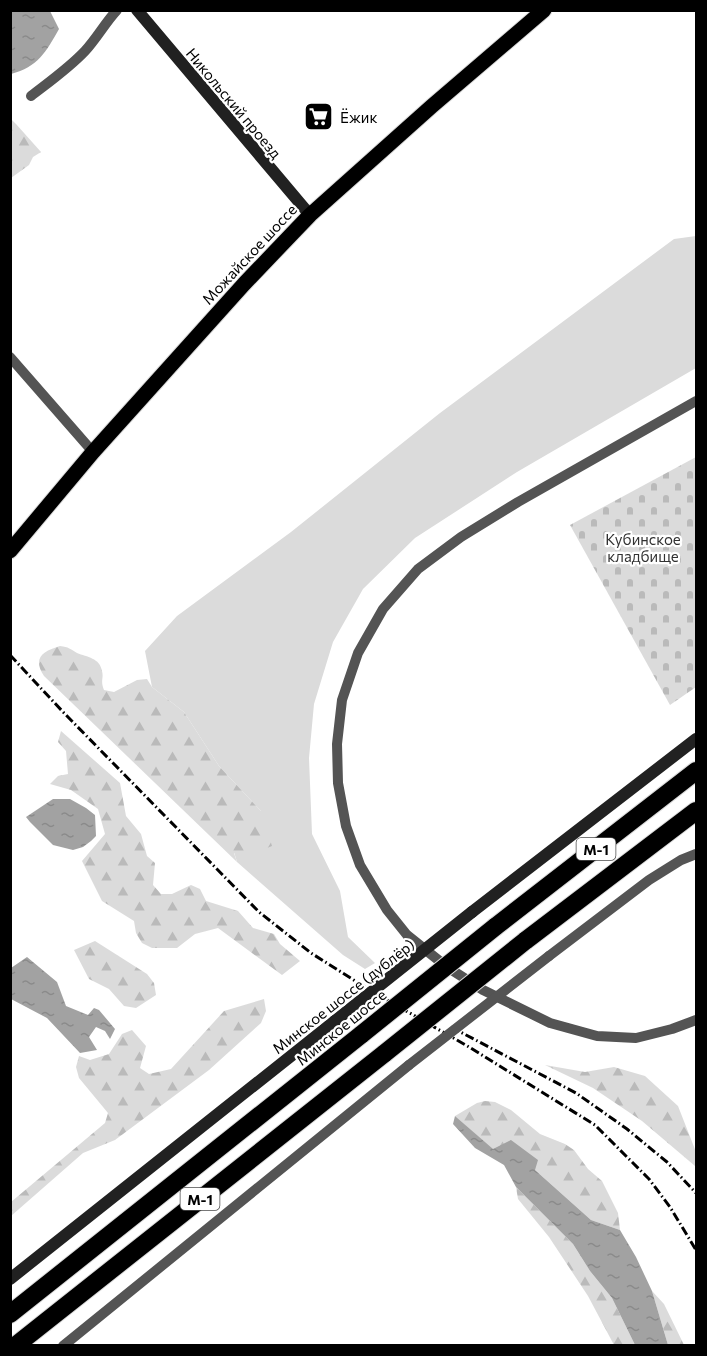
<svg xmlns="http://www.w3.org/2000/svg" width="707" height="1356" font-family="Commissioner,sans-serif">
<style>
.grass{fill:#dbdbdb}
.forest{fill:url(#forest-firs)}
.cemetery{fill:url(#cemetery-stones)}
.water{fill:url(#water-ripples)}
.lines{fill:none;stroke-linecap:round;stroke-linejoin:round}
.primary-casing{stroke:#dbdbdb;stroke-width:17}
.highway-casing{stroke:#dbdbdb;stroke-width:20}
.street{stroke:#545454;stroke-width:10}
.secondary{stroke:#212121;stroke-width:12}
.primary{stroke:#000;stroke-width:15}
.highway{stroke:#000;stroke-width:18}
.rail{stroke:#000;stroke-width:3;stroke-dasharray:9 3 1.5 3;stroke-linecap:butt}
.highway-bridge-casing{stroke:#dbdbdb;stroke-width:20;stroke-linecap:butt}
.street-bridge{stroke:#545454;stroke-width:10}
.secondary-bridge{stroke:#212121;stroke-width:12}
.highway-bridge{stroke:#000;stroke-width:18}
.labels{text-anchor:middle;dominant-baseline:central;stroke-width:4.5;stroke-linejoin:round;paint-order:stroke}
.shield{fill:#fff;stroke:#4c4c4c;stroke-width:1.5}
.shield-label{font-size:14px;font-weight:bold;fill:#000}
.street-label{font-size:15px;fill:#000;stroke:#fff}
.poi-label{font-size:15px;fill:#000;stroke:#fff;text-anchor:start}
.park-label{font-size:15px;fill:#323232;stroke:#fff}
</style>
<defs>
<pattern id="forest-firs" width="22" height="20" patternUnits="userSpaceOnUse" patternTransform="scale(1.5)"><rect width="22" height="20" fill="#dbdbdb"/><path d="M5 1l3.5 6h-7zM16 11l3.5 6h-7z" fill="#bababa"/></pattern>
<pattern id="cemetery-stones" width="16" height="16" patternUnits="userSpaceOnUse" patternTransform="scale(1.5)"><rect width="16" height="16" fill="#dbdbdb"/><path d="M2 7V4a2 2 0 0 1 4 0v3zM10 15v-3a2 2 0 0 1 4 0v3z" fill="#bababa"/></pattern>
<pattern id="water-ripples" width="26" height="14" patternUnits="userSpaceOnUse" patternTransform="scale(1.5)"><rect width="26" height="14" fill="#a2a2a2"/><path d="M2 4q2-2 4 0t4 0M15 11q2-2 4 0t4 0" fill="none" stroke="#8a8a8a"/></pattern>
</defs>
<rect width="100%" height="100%" fill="#fff"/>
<path class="grass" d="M 696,236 L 696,368 L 517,472 L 415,538 L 363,589 L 333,642 L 314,704 L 309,758 L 312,834 L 340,891 L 348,937 L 375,963 L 365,969 L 343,955 L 237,862 L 234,852 L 261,811 L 219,766 L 184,712 L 152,687 L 145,651 L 177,616 L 291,532 L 440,413 L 674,239 Z"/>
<path class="forest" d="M 11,119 L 16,124 L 41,152 L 33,157 L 29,165 L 11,178 Z
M 60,646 C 69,647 70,649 77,653 C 87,657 100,658 102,671 C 104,679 100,680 104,690 L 114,692 L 137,680 L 147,679 L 152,687 L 184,712 L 219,766 L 261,811 L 272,846 L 250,855 L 234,853 L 237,862 L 44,676 C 32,658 43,651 60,646 Z
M 61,731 L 120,783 L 126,816 L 141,834 L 147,856 L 155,863 L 153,885 L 161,894 L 172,894 L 191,885 L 200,889 L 206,901 L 238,911 L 253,928 L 274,934 L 280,944 L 300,961 L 282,975 L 218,928 L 195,934 L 177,948 L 152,948 L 142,943 L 136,933 L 134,921 L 102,901 L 82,861 L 105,834 L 98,809 L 71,790 L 50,784 L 58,776 L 68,774 L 66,751 L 58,742 Z
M 95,941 L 147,974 L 154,983 L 156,995 L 136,1008 L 124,1006 L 109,989 L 89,979 L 74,950 Z
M 264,999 L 266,1011 L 261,1023 L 209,1070 L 115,1140 L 83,1153 L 11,1216 L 11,1202 L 105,1123 L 108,1113 L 79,1078 L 76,1067 L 79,1056 L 90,1060 L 109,1054 L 122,1034 L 132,1030 L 146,1046 L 140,1068 L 149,1074 L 171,1069 L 224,1011 Z
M 545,1065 L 585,1072 L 614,1067 L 645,1076 L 678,1106 L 696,1152 L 695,1166 L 642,1121 L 593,1088 Z
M 485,1101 L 495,1102 L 511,1110 L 540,1134 L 565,1144 L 574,1150 L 588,1169 L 602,1181 L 618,1213 L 620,1230 L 591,1220 L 535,1170 L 493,1150 L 455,1116 L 477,1103 Z
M 516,1187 L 573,1244 L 590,1271 L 612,1298 L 635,1345 L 614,1345 L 588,1296 L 549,1237 L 518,1199 Z
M 652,1291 L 664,1304 L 684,1345 L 668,1345 Z"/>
<path class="cemetery" d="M 696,457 L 696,687 L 670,705 L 570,525 Z"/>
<path class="water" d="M 11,10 L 50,11 L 59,29 C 46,52 38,67 11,74 Z
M 53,799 L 70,799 L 86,808 L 95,815 L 96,836 L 91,841 L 83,847 L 73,850 L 53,845 L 30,822 L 26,817 Z
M 27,957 L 57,982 L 66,1006 L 88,1015 L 94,1008 L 99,1010 L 115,1029 L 110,1039 L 105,1031 L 96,1027 L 89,1037 L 97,1050 L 80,1053 L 47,1018 L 11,999 L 11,968 Z
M 455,1116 L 493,1149 L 511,1140 L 538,1160 L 535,1170 L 591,1220 L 620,1230 L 636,1257 L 652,1291 L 668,1345 L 635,1345 L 612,1298 L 590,1271 L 573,1244 L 516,1187 L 504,1165 L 475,1148 L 453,1124 Z"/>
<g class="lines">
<defs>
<path id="primary" d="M 10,551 L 93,452 L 244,284 L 310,215 L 432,106 L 544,10"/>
<path id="highway" d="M 495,927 L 696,771
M 525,941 L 696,811
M 10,1314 L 362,1034
M 15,1346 L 385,1053"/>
</defs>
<use href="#primary" class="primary-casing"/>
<use href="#highway" class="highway-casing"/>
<path class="street" d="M 31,96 C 49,82 69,68 85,51 C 97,38 105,23 117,10
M 10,357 L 93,452
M 696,401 L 518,502 L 461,537 L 418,569 L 383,609 L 358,653 L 342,700 L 337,744 L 338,783 L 346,826 L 360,865 L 387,910 L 407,935 L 447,967 L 483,990 L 550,1023 L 597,1036 L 636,1038 L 672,1029 L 696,1020
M 549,956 L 649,880 L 681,860 L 696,854
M 63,1346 L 409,1065"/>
<path class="secondary" d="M 137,10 L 310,215
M 472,912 L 696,739
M 10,1279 L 335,1021"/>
<use href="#primary" class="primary"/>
<use href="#highway" class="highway"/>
<path class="rail" d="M 10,655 L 64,713 L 259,912 L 311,953 L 368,989 L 469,1047 L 595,1125 L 649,1179 L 670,1207 L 696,1250
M 451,1027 L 576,1093 L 627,1129 L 667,1162 L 696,1193"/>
<defs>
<path id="highway-bridge" d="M 362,1034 L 495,927
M 385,1053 L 525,941"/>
</defs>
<use href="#highway-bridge" class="highway-bridge-casing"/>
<path class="street-bridge" d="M 409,1065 L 549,956"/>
<path class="secondary-bridge" d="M 335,1021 L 472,912"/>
<use href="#highway-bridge" class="highway-bridge"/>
</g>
<defs>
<symbol id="supermarket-square" viewBox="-11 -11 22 22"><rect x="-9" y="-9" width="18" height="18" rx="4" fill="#000" stroke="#fff"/><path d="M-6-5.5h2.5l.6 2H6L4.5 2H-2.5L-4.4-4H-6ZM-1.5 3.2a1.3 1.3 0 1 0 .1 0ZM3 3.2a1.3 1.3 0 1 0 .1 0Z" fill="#fff"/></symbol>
</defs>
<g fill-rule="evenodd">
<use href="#supermarket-square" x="302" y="100" width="33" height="33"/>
</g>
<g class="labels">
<g class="shield">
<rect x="576.5" y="838" width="39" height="22" rx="4.5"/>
<rect x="180.5" y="1188" width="39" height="22" rx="4.5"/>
</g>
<g class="shield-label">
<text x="596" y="849">М-1</text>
<text x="200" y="1199">М-1</text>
</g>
<g class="street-label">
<text transform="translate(234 103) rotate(50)">Никольский проезд</text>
<text transform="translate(249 254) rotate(-47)">Можайское шоссе</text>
<text transform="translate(343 996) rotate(-38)">Минское шоссе (дублёр)</text>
<text transform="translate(341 1027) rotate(-39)">Минское шоссе</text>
</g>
<g class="poi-label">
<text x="340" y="117">Ёжик</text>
</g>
<g class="park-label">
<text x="643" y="539">Кубинское<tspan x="643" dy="17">кладбище</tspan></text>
</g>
</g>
<rect width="707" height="1356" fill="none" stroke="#000000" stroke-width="24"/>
</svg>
